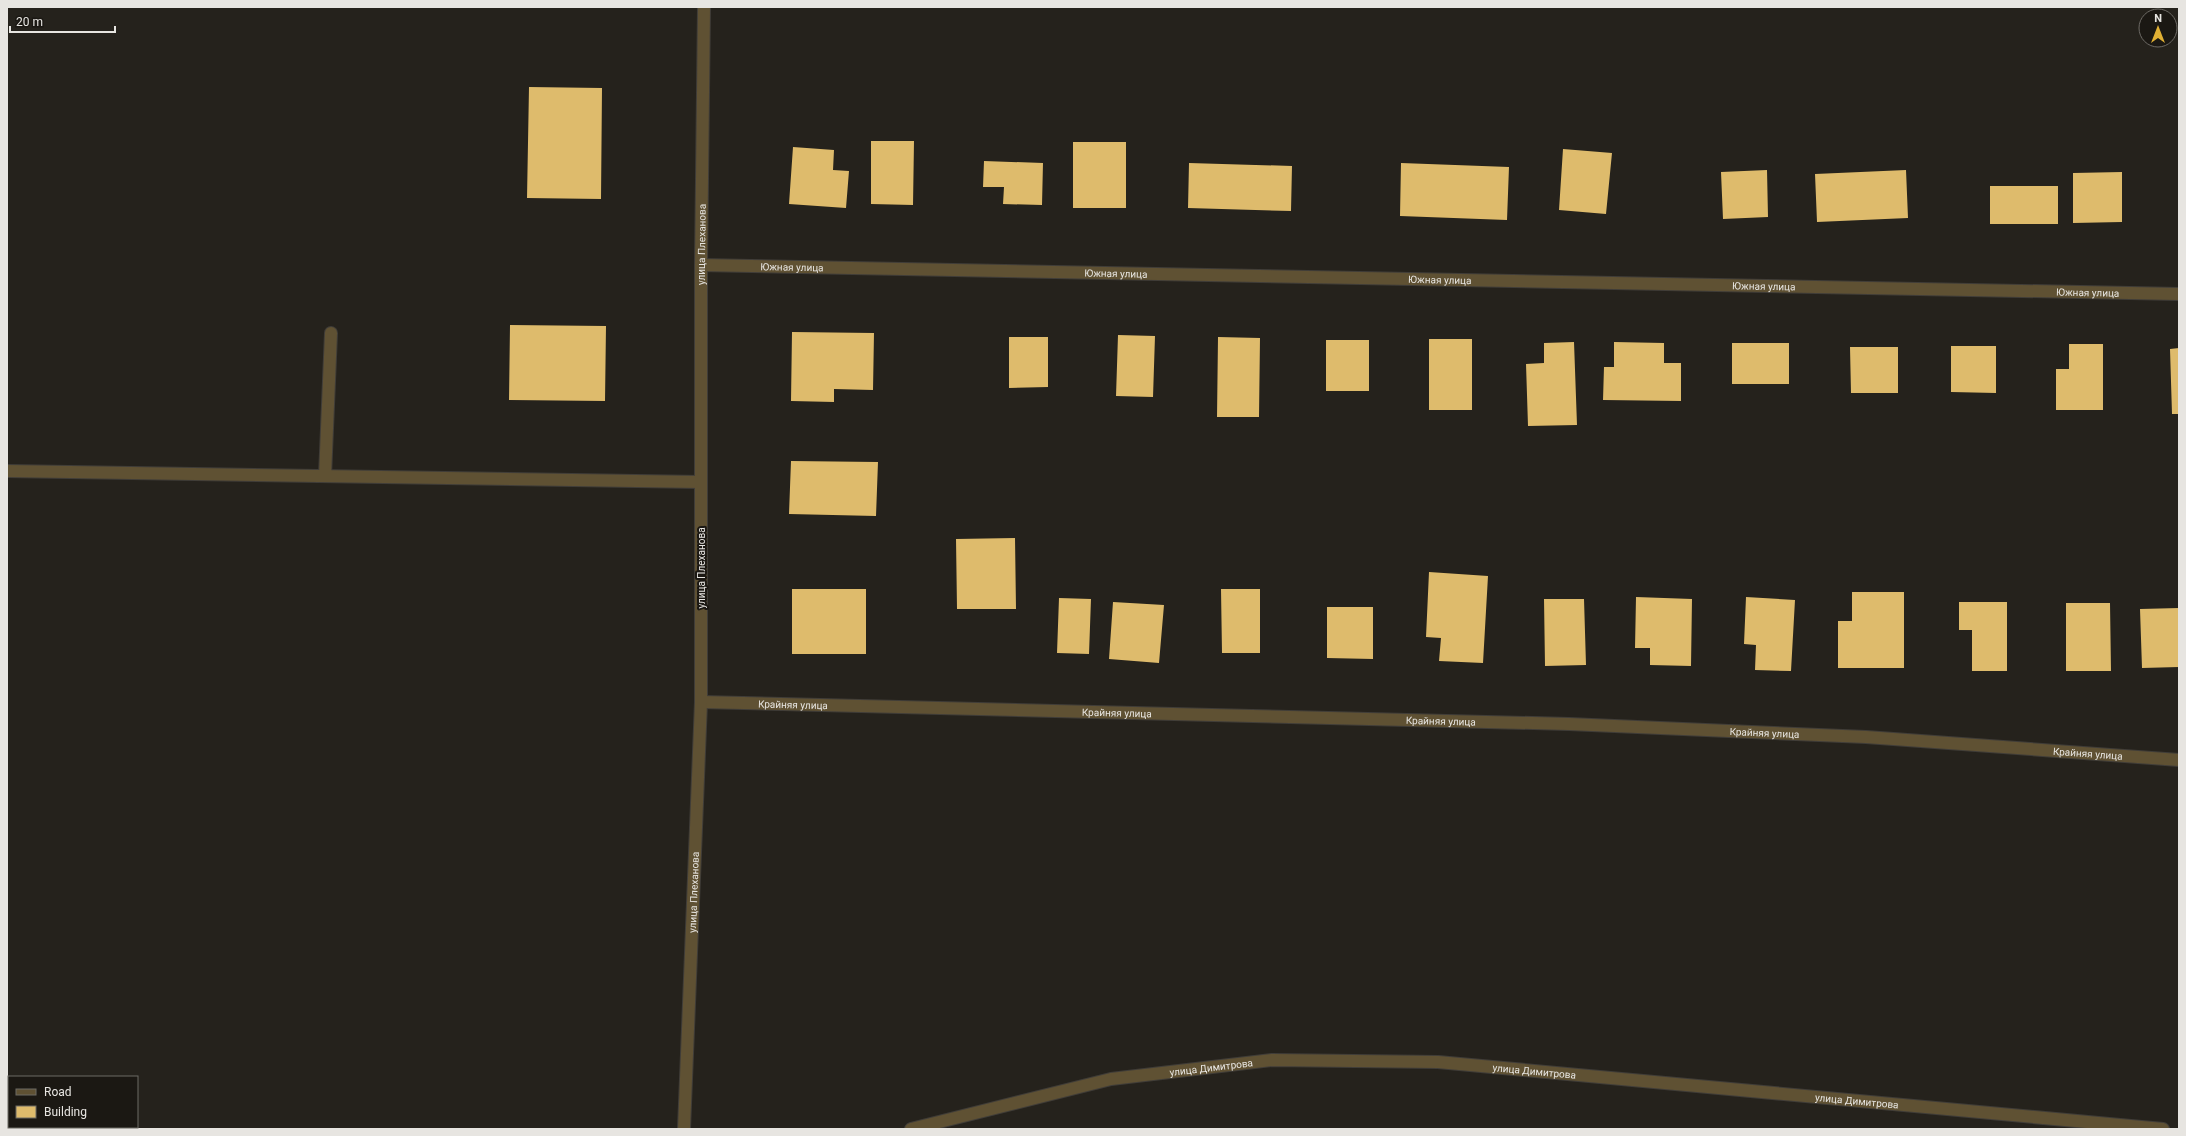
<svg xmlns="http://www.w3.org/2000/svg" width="2186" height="1136" font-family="Roboto,sans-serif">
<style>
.building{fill:#debb6c}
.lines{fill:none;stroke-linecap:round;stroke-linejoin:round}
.lane-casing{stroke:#403d38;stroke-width:14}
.street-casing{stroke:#403d38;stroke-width:14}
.lane{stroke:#5f5133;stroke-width:12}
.street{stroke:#5f5133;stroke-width:12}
.labels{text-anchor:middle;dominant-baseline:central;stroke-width:4;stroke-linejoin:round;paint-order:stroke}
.street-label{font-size:10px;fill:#e7e5e1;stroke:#1b1813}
</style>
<rect width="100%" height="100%" fill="#25221c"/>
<path class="building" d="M 529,87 L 602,88 L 601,199 L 527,198 Z
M 871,141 L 914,141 L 913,205 L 871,204 Z
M 1073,142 L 1126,142 L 1126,208 L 1073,208 Z
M 793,147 L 834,150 L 833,170 L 849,171 L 846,208 L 789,204 Z
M 1563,149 L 1612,153 L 1606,214 L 1559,210 Z
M 984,161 L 1043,163 L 1042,205 L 1003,204 L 1004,187 L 983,187 Z
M 1189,163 L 1292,166 L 1291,211 L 1188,208 Z
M 1401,163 L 1509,167 L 1507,220 L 1400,216 Z
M 1767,170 L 1768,217 L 1723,219 L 1721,172 Z
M 1906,170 L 1908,218 L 1817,222 L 1815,174 Z
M 2122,172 L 2122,222 L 2073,223 L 2073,173 Z
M 1990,186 L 2058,186 L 2058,224 L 1990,224 Z
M 510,325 L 606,326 L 605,401 L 509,400 Z
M 792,332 L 874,333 L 873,390 L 834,389 L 834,402 L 791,401 Z
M 1118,335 L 1155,336 L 1153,397 L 1116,396 Z
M 1009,337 L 1048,337 L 1048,387 L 1009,388 Z
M 1218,337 L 1260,338 L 1259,417 L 1217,417 Z
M 1429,339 L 1472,339 L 1472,410 L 1429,410 Z
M 1326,340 L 1369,340 L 1369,391 L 1326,391 Z
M 1574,342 L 1577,425 L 1528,426 L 1526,364 L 1544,363 L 1544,343 Z
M 1614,342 L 1664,343 L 1664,363 L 1681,363 L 1681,401 L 1603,400 L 1604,367 L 1614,367 Z
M 1732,343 L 1789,343 L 1789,384 L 1732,384 Z
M 2069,344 L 2103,344 L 2103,410 L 2056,410 L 2056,369 L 2069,369 Z
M 1951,346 L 1996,346 L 1996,393 L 1951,392 Z
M 1850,347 L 1898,347 L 1898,393 L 1851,393 Z
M 2179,348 L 2179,414 L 2172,414 L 2170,349 Z
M 791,461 L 878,462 L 876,516 L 789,514 Z
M 1015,538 L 1016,609 L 957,609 L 956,539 Z
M 1429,572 L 1488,576 L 1483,663 L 1439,661 L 1441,638 L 1426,637 Z
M 792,589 L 866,589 L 866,654 L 792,654 Z
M 1221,589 L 1260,589 L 1260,653 L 1222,653 Z
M 1852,592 L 1904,592 L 1904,668 L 1838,668 L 1838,621 L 1852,621 Z
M 1636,597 L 1692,599 L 1691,666 L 1650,665 L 1650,648 L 1635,648 Z
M 1746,597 L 1795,600 L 1791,671 L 1755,670 L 1756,645 L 1744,644 Z
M 1059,598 L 1091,599 L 1089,654 L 1057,653 Z
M 1544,599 L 1584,599 L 1586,665 L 1545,666 Z
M 1113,602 L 1164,605 L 1159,663 L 1109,659 Z
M 1959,602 L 2007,602 L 2007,671 L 1972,671 L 1972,630 L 1959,630 Z
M 2066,603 L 2110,603 L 2111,671 L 2066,671 Z
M 1327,607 L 1373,607 L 1373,659 L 1327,658 Z
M 2179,608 L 2179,667 L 2142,668 L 2140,609 Z"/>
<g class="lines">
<defs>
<path id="lane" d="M 7,471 L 701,482
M 325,476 L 331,333"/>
<g id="street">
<path id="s1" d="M 701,265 L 2179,294"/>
<path id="s2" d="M 701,702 L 1569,724 L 1866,737 L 2179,760"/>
<path id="s3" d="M 684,1129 L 701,702 L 701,265 L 704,7"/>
<path id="s4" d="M 911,1129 L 1111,1079 L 1272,1060 L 1438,1062 L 2163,1129"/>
</g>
</defs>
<use href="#lane" class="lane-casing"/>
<use href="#street" class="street-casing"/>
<use href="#lane" class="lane"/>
<use href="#street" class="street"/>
</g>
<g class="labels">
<g class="street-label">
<text stroke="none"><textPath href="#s3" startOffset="885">улица Плеханова</textPath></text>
<text stroke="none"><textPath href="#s1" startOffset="91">Южная улица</textPath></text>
<text stroke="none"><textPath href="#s1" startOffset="415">Южная улица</textPath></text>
<text stroke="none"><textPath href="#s1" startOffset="739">Южная улица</textPath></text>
<text stroke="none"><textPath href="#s1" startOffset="1063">Южная улица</textPath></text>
<text stroke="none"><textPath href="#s1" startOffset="1387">Южная улица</textPath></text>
<text transform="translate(701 568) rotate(-90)">улица Плеханова</text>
<text stroke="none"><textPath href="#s2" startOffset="92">Крайняя улица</textPath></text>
<text stroke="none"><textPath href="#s2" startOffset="416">Крайняя улица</textPath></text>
<text stroke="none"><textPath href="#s2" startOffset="740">Крайняя улица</textPath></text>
<text stroke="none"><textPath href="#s2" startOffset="1064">Крайняя улица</textPath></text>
<text stroke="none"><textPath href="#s2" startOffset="1388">Крайняя улица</textPath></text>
<text stroke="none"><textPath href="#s3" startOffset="237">улица Плеханова</textPath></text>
<text stroke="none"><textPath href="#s4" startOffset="307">улица Димитрова</textPath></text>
<text stroke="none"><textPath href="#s4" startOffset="631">улица Димитрова</textPath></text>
<text stroke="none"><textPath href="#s4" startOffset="955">улица Димитрова</textPath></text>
</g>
</g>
<rect width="2186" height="1136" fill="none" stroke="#e7e5e1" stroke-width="16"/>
<rect x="8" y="1076" width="130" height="52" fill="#1b1813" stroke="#6d6a65"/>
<rect x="16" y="1089" width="20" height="6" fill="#5f5133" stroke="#6d6a65"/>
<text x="44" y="1096" font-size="12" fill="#e7e5e1">Road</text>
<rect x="16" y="1106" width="20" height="12" fill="#debb6c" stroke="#6d6a65"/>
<text x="44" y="1116" font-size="12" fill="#e7e5e1">Building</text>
<g transform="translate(2158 28)"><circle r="19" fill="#1b1813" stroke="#6d6a65"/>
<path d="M0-3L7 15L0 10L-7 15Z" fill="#e0b034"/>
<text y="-6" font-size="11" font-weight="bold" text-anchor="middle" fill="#e7e5e1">N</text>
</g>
<path d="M10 26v6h105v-6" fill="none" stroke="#e7e5e1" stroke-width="2"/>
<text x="16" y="26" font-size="12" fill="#e7e5e1" stroke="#1b1813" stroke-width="3" paint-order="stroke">20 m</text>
</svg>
